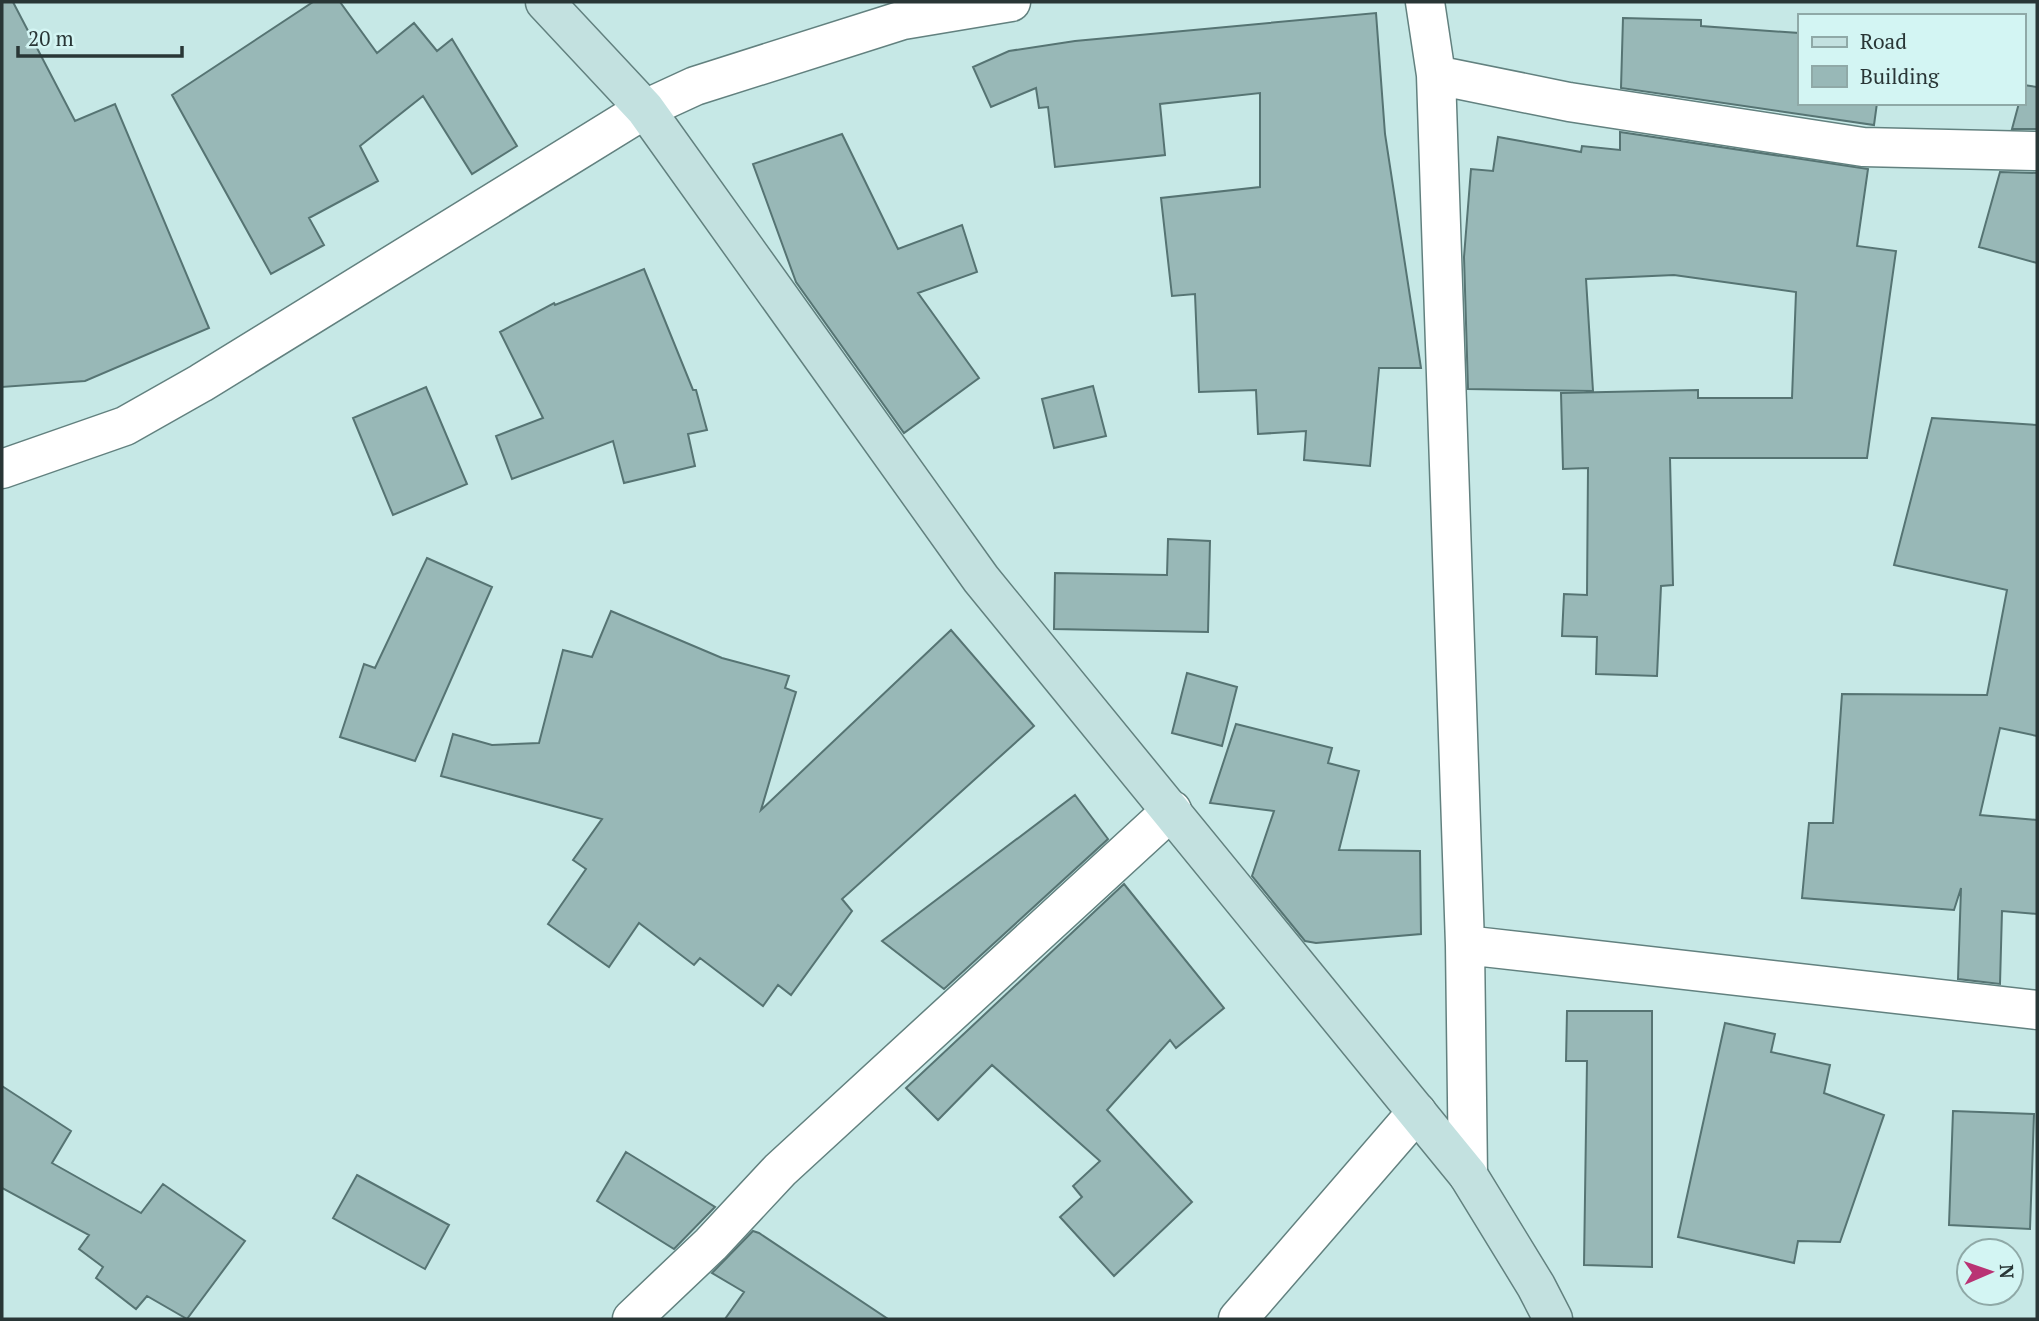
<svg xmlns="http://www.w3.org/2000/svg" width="2039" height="1321" font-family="'PT Serif',serif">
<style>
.building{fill:#98b8b7;stroke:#567473;stroke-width:2}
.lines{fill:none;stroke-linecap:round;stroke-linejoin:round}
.street-casing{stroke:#62817f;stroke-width:41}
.secondary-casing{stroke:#62817f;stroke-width:41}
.street{stroke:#fff;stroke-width:38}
.secondary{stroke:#c3e1e0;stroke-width:38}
</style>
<rect width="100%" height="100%" fill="#c6e8e6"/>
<path class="building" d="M 2,2 L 13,2 L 75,121 L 115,104 L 209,328 L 85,381 L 2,387 Z
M 313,2 L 340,2 L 377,53 L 414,23 L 437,51 L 452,39 L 517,146 L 472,174 L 423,96 L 360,146 L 378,181 L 309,218 L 324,245 L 271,274 L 172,95 Z
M 1376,13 L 1385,134 L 1421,368 L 1379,368 L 1370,466 L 1304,460 L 1306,431 L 1258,434 L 1256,390 L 1199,392 L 1195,294 L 1172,296 L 1161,198 L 1260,187 L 1260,93 L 1160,104 L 1165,155 L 1055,167 L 1048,107 L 1039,108 L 1036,88 L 991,107 L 973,67 L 1009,51 L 1075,41 Z
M 1623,18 L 1701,20 L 1701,26 L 1799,33 L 1799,103 L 1877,103 L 1874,125 L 1621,88 Z
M 2024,85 L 2037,87 L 2037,129 L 2012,129 L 2019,103 L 2023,103 Z
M 1620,132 L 1868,169 L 1857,246 L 1896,251 L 1867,458 L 1670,458 L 1673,585 L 1661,586 L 1657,676 L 1596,674 L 1597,637 L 1562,636 L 1564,594 L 1587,595 L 1588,468 L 1563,469 L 1561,393 L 1698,390 L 1698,398 L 1792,398 L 1796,292 L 1674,275 L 1586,279 L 1593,391 L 1468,389 L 1464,257 L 1471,169 L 1493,171 L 1498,137 L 1581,152 L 1582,146 L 1620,150 Z
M 842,134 L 898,249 L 962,225 L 977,272 L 918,293 L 979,378 L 904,433 L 796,282 L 753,164 Z
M 2000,172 L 2037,173 L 2037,263 L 1979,247 Z
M 644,269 L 693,390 L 696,390 L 707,430 L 688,434 L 695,466 L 624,483 L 613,441 L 512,479 L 496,436 L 543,418 L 500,332 L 554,303 L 555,305 Z
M 1093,386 L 1106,436 L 1054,448 L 1042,399 Z
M 426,387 L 467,484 L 393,515 L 353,418 Z
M 1932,418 L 2037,425 L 2037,736 L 2000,728 L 1980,815 L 2037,820 L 2037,914 L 2002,911 L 2000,984 L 1958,979 L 1961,888 L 1954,910 L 1802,898 L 1809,823 L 1833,823 L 1842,694 L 1987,695 L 2007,590 L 1894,565 Z
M 1168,539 L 1210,541 L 1208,632 L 1054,629 L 1055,573 L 1167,575 Z
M 427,558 L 492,587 L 415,761 L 340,737 L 364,664 L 375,668 Z
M 611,611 L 722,658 L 789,676 L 785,688 L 796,692 L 761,810 L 951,630 L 1034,726 L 842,899 L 852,911 L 791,995 L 778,985 L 763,1006 L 700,958 L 694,965 L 639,923 L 609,967 L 548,924 L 586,869 L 573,860 L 602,819 L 441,776 L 453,734 L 492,745 L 539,743 L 563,650 L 592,657 Z
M 1187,673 L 1237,687 L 1222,746 L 1172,733 Z
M 1236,724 L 1332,748 L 1328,763 L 1359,771 L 1339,850 L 1420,851 L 1421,934 L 1316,943 L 1305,941 L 1252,876 L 1274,811 L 1210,803 Z
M 1075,795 L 1108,839 L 944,989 L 882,941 Z
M 1124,884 L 1224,1008 L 1176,1048 L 1170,1040 L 1107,1110 L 1192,1202 L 1114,1276 L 1060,1217 L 1082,1197 L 1073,1186 L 1100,1161 L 992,1065 L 938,1120 L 906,1088 Z
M 1567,1011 L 1652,1011 L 1652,1267 L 1584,1265 L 1587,1061 L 1566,1061 Z
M 1725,1023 L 1775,1034 L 1771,1052 L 1830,1065 L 1824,1093 L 1884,1115 L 1840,1242 L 1798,1241 L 1794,1263 L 1678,1237 Z
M 2,1086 L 71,1131 L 52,1163 L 141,1213 L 163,1184 L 245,1241 L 187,1319 L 147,1296 L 136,1309 L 96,1278 L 103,1267 L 79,1249 L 89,1235 L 2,1188 Z
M 1953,1111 L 2034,1114 L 2030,1229 L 1949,1225 Z
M 626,1152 L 715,1207 L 674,1249 L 597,1201 Z
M 357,1175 L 449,1225 L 425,1269 L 333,1218 Z
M 753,1231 L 759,1233 L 888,1319 L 725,1319 L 744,1292 L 712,1273 Z"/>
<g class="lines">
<defs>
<path id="street" d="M 1425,2 L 1436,75 L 1465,945 L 1468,1175
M 1436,75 L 1569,102 L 1863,147 L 2037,151
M 2,469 L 125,426 L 201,383 L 645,109 L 695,86 L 903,20 L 1011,2
M 1465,945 L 2037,1010
M 632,1319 L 711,1244 L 780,1170 L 1172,810
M 1238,1319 L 1417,1112"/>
<path id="secondary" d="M 545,2 L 645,109 L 981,579 L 1468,1175 L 1536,1286 L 1553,1319"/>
</defs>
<use href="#street" class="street-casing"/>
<use href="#secondary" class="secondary-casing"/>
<use href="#street" class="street"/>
<use href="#secondary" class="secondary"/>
</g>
<rect width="2039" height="1321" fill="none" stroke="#293636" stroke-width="7"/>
<rect x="1798" y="14" width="228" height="91" fill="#d3f5f3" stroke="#8fa9a7" stroke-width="2"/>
<rect x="1812" y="37" width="35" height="10" fill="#c3e1e0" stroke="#8fa9a7" stroke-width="2"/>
<text x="1860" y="49" font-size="21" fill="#293636">Road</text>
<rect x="1812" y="66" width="35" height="21" fill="#98b8b7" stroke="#8fa9a7" stroke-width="2"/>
<text x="1860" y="84" font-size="21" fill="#293636">Building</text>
<g transform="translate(1990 1272) rotate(88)"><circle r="33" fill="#d3f5f3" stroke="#8fa9a7" stroke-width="2"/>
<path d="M0-5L12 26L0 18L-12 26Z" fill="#b93374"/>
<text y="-10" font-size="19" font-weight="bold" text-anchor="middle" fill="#293636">N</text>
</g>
<path d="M18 46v10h164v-10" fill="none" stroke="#293636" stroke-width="3.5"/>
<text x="28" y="46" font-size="21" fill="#293636" stroke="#d3f5f3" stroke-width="5" paint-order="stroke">20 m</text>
</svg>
